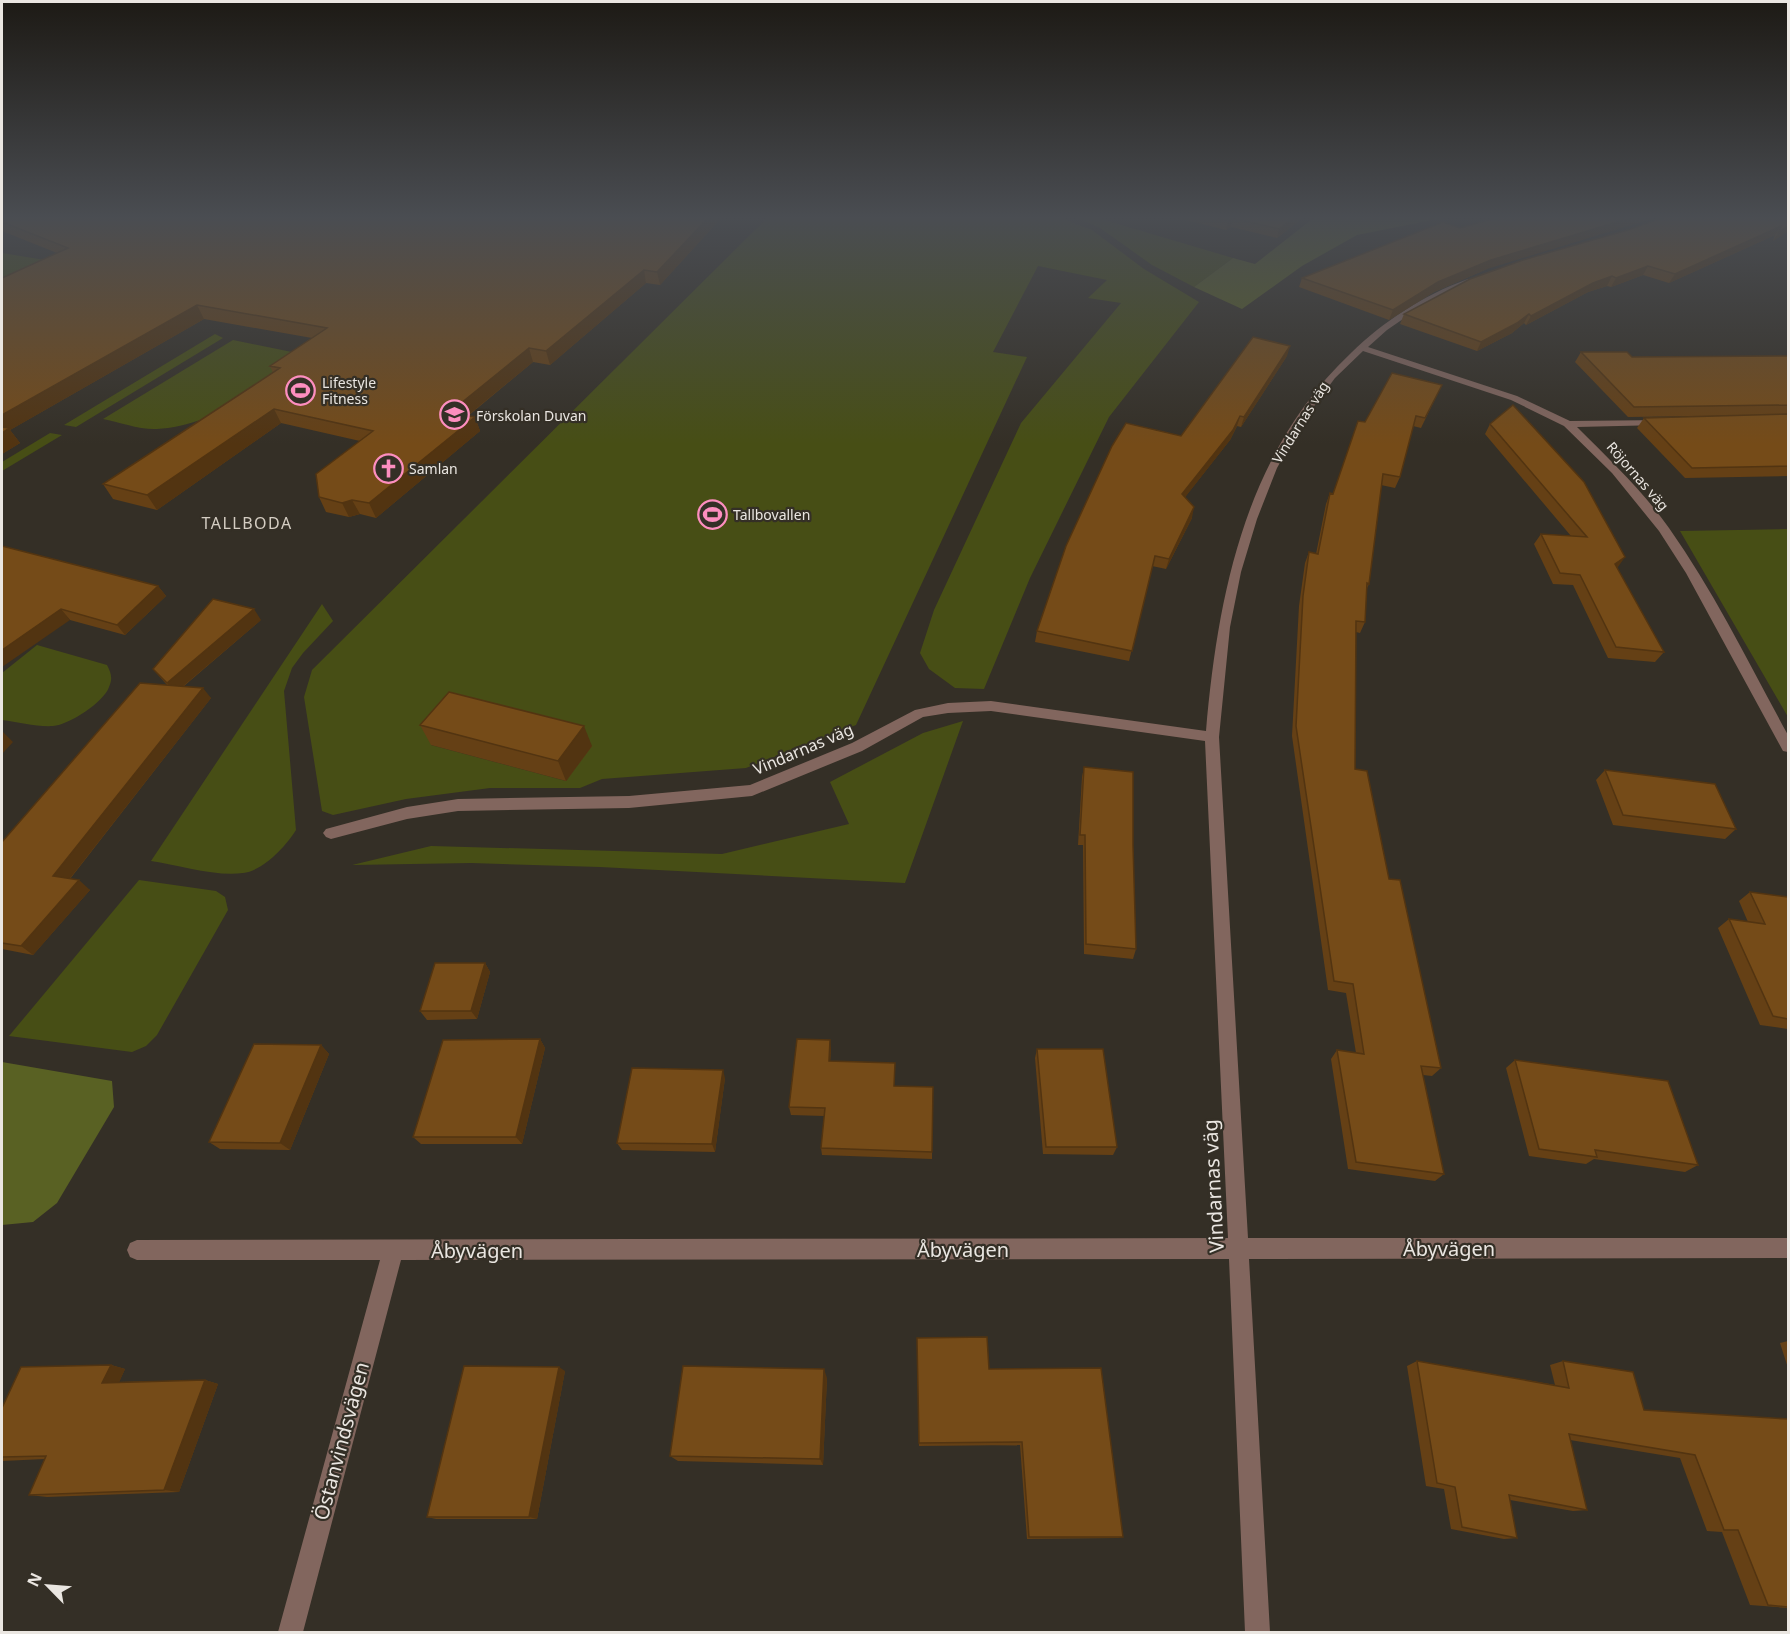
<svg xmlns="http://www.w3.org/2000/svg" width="1790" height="1634" font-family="'Noto Sans',sans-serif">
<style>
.green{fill:#474e15;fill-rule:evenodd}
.forest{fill:#596123}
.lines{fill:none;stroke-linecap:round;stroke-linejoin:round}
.minor{fill:#82665e;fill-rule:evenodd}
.wall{fill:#654015}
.shaded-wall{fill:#523411}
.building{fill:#754b18;stroke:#523411;stroke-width:1.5}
.labels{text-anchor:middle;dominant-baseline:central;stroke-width:4.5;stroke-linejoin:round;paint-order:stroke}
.far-poi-label{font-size:14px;fill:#eae6e1;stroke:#342f26;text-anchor:start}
.far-street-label{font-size:14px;fill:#eae6e1;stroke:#342f26}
.far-quarter-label{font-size:16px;letter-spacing:1.5px;fill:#d5cec3;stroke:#342f26}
.street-label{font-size:16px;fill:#eae6e1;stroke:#342f26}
.near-street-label{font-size:20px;fill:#eae6e1;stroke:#342f26}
</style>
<rect width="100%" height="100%" fill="#342f26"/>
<path class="green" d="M 769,216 L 1055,216 L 1092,230 L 1144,269 L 1199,302 L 1109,417 L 1030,578 L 984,689 L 955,688 L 929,669 L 920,653 L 934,610 L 1021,423 L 1121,303 L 1088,298 L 1107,280 L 1038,266 L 993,352 L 1027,357 L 856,725 L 746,768 L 602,779 L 580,788 L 490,788 L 406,799 L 333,815 L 322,811 L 304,697 L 312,670 ZM 431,745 L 591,746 L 591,747 L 566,781 Z
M 1073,216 L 1091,216 L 1233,258 L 1194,287 L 1152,265 L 1100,228 Z
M 2,253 L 45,260 L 2,280 Z
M 215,334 L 223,338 L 76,427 L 64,425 Z
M 233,340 L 326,359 C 279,383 209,427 157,429 C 140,430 119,422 103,419 Z
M 50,433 L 62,435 L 2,471 L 2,462 Z
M 1788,529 L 1788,717 L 1680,531 Z
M 322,604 L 333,621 L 303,653 L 292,668 L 284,691 L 296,830 C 286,846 263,871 243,873 C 217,877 178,865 151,861 Z
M 37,645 L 107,665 C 111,673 113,678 109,687 C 104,702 69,725 53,726 C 37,727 18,722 2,720 L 2,673 Z
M 963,721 L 905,883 L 600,867 L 471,863 L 352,865 L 431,846 L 722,854 L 849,824 L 830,782 L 923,733 Z
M 139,880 L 216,891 L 225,897 L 228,910 L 157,1035 L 146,1046 L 132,1052 L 9,1036 Z"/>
<path class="forest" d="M 1316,216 L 1453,216 L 1357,235 L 1302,266 L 1242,309 L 1194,287 L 1233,258 L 1255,264 Z
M 2,1062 L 112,1081 L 114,1107 L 57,1203 L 33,1222 L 2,1225 Z"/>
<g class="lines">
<path class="minor" d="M 1468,279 L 1475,281 L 1422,306 L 1387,330 L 1368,347 L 1517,396 L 1570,421 L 1665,420 L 1666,422 L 1661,425 L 1577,427 C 1609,459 1643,491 1669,528 C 1715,593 1750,666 1788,735 L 1788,752 L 1783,751 L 1686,573 L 1659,531 L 1612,473 L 1564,426 L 1511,400 L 1363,351 L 1335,378 L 1303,421 L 1277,468 L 1257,519 L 1241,572 L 1230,627 L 1219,737 L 1248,1238 L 1788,1238 L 1788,1258 L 1249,1259 L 1270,1632 L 1245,1632 L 1229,1259 L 401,1260 L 303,1632 L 278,1632 L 380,1260 L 137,1260 L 130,1257 L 127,1250 L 130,1243 L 137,1240 L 1228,1238 L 1205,741 L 991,711 L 948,713 L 923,717 L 862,751 L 752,796 L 629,808 L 458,811 L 407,819 L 331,839 L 326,837 L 323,833 L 326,829 L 407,807 L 458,799 L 629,796 L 750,785 L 852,743 L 915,710 L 948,703 L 991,701 L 1206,731 C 1218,593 1246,452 1351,353 C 1383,322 1423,295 1468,279 Z"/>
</g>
<path class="wall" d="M 2,216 L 723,216 L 660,285 L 646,283 L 550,365 L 533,362 L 468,416 L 475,417 L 480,431 L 376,518 L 360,514 L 349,517 L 326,512 L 319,497 L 360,441 L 281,423 L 157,510 L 113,499 L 103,484 L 273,373 L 270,366 L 312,338 L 204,319 L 10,430 L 20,443 L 2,454 L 2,278 L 57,253 L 2,231 Z
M 1170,216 L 1305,216 L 1277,238 L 1231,227 L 1226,230 Z
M 1788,216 L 1788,231 L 1773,241 L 1775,235 L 1669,283 L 1643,275 L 1611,287 L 1607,286 L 1588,292 L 1526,325 L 1524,323 L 1512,333 L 1477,351 L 1400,324 L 1404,314 L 1631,229 Z
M 1487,269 L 1434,292 L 1389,320 L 1299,287 L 1302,278 Z
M 1581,352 L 1632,357 L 1788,356 L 1788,476 L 1685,478 L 1637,428 L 1644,418 L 1782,415 L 1628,417 L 1575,362 Z
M 1287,356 L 1241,427 L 1237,426 L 1230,440 L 1185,497 L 1192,518 L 1166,569 L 1152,566 L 1129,661 L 1035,642 L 1037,631 L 1181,436 Z
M 1437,395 L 1421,428 L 1413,426 L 1400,477 L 1395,488 L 1381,485 L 1369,584 L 1366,590 L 1365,622 L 1360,633 L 1356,632 L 1355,769 L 1389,879 L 1441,1068 L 1432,1076 L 1423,1075 L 1444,1174 L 1435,1181 L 1348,1169 L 1331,1059 L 1337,1050 L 1356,1053 L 1346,993 L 1328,990 L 1292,736 L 1299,606 L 1305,563 L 1309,552 L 1316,554 L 1326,504 L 1330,493 L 1333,494 L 1358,421 L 1365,422 Z
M 1490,424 L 1618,567 L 1617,568 L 1664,652 L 1655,662 L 1608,658 L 1573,585 L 1553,584 L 1534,544 L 1541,534 L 1571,536 L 1485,434 Z
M 2,546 L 158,586 L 166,596 L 125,635 L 70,620 Z
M 261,620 L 184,686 L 211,698 L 70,879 L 90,890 L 33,955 L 2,949 L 2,842 L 167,685 L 153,669 Z
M 420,725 L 592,746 L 566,781 L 431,745 Z
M 1084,767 L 1133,845 L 1136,949 L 1133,959 L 1084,954 L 1083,845 L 1078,845 L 1082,777 Z
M 1605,770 L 1736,829 L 1725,839 L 1613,825 L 1596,780 Z
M 1750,892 L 1788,897 L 1788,1029 L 1760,1025 L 1718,928 L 1729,919 L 1748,922 L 1739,901 Z
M 485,963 L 490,972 L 477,1019 L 427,1020 L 420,1011 Z
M 540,1039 L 545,1048 L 522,1144 L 421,1144 L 413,1137 Z
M 321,1045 L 329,1054 L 290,1150 L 220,1149 L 209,1142 Z
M 831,1048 L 830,1061 L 895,1086 L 932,1152 L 932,1159 L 822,1155 L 821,1148 L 824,1116 L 791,1115 L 789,1107 Z
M 1037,1049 L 1117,1147 L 1113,1155 L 1043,1154 L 1035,1058 Z
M 1515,1060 L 1698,1165 L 1685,1172 L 1594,1159 L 1586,1164 L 1529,1156 L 1506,1068 Z
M 725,1078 L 715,1152 L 622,1150 L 617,1143 Z
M 917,1338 L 989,1369 L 1123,1537 L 1118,1538 L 1027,1539 L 1020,1445 L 919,1446 Z
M 1788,1341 L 1788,1368 L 1780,1343 Z
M 1417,1361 L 1555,1385 L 1550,1365 L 1563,1361 L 1644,1410 L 1788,1419 L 1788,1608 L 1750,1605 L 1722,1532 L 1707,1531 L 1680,1458 L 1570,1440 L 1587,1510 L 1573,1511 L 1510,1500 L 1517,1538 L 1504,1539 L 1451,1529 L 1444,1489 L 1426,1486 L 1407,1366 Z
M 111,1365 L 125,1369 L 119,1382 L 205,1380 L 218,1384 L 179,1492 L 47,1497 L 29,1495 L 45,1459 L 2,1461 L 2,1408 Z
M 565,1371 L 537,1519 L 436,1519 L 427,1517 Z
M 827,1378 L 823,1465 L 678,1461 L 670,1456 Z"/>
<path class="shaded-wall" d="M 710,216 L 723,216 L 660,285 L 657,272 Z
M 1296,216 L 1305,216 L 1277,238 L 1279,229 Z
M 1637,216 L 1661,216 L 1487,269 L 1434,292 L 1389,320 L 1393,310 L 1438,282 L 1491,260 Z
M 1233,218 L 1231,227 L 1226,230 L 1228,221 Z
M 1781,226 L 1775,235 L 1669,283 L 1675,274 Z
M 1788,226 L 1788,231 L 1773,241 L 1779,232 Z
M 1648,266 L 1643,275 L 1611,287 L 1616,278 Z
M 644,270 L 646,283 L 550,365 L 546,351 Z
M 1612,276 L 1607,286 L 1588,292 L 1526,325 L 1531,316 L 1593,283 Z
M 197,305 L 204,319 L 10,430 L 20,443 L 2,454 L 2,415 Z
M 1529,314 L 1524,323 L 1512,333 L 1477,351 L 1481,342 Z
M 1290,346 L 1287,356 L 1241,427 L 1244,417 Z
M 529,348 L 533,362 L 455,426 L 450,412 Z
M 274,409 L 281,423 L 157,510 L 147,495 Z
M 1240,416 L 1237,426 L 1230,440 L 1179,505 L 1182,494 Z
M 475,417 L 480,431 L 376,518 L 369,503 Z
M 352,500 L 360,514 L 349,517 L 342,503 Z
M 1194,507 L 1192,518 L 1166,569 L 1169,559 Z
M 1625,557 L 1618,567 L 1608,574 L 1615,564 Z
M 158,586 L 166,596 L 125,635 L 117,625 Z
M 61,609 L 70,620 L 2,667 L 2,650 Z
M 254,609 L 261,620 L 175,693 L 167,683 Z
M 203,688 L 211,698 L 64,886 L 53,876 Z
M 584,726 L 592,746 L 566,781 L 558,761 Z
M 3,732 L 13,742 L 2,754 L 2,733 Z
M 79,880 L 90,890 L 33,955 L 21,946 Z
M 485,963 L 490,972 L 477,1019 L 471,1011 Z
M 540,1039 L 545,1048 L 522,1144 L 516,1137 Z
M 830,1040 L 831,1048 L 830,1069 L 829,1061 Z
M 321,1045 L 329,1054 L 290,1150 L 280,1143 Z
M 723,1070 L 725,1078 L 715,1152 L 712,1144 Z
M 111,1365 L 125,1369 L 117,1387 L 102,1383 Z
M 559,1367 L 565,1371 L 537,1519 L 529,1517 Z
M 824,1369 L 827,1378 L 823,1465 L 820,1459 Z
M 205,1380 L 218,1384 L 179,1492 L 164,1490 Z"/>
<path class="building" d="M 2,216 L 710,216 L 657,272 L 644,270 L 546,351 L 529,348 L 450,412 L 475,417 L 369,503 L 352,500 L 342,503 L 319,497 L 316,474 L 373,431 L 274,409 L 147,495 L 103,484 L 280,368 L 270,366 L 327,328 L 197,305 L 2,415 L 2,278 L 68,248 L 2,222 Z
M 1206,216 L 1296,216 L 1279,229 L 1233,218 L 1228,221 Z
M 1502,216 L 1637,216 L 1491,260 L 1438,282 L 1393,310 L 1302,278 L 1443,222 L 1460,228 Z
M 1667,216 L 1788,216 L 1788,226 L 1779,232 L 1781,226 L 1675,274 L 1648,266 L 1616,278 L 1612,276 L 1593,283 L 1531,316 L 1529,314 L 1517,323 L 1481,342 L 1404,314 L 1470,279 L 1523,260 L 1631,229 Z
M 1253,337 L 1290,346 L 1244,417 L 1240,416 L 1233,430 L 1182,494 L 1194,507 L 1169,559 L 1155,556 L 1132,651 L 1037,631 L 1066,546 L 1112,446 L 1126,423 L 1181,436 Z
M 1581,352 L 1627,352 L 1632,357 L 1788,356 L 1788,405 L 1634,407 Z
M 1392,373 L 1442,385 L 1425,418 L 1416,416 L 1400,477 L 1383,474 L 1369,584 L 1367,583 L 1365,622 L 1356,621 L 1355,769 L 1367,771 L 1389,879 L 1400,880 L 1441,1068 L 1421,1066 L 1444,1174 L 1356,1162 L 1337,1050 L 1364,1054 L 1353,984 L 1334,981 L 1296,726 L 1303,596 L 1309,552 L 1318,554 L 1330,493 L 1333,494 L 1358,421 L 1365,422 Z
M 1513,405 L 1584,482 L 1625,557 L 1615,564 L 1664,652 L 1616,647 L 1580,575 L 1560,573 L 1541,534 L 1587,537 L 1490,424 Z
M 1788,414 L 1788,466 L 1692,468 L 1644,418 Z
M 2,427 L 9,428 L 2,433 Z
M 2,546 L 158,586 L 117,625 L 61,609 L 2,650 Z
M 213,599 L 254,609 L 167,683 L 153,669 Z
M 140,683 L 203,688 L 53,876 L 79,880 L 21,946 L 2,943 L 2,842 Z
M 449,692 L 584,726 L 558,761 L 420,725 Z
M 1084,767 L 1133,772 L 1133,845 L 1136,949 L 1086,944 L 1085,835 L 1080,835 Z
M 1605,770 L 1715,784 L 1736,829 L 1623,815 Z
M 1750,892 L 1788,897 L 1788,1019 L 1773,1016 L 1729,919 L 1765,924 Z
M 435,963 L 485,963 L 471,1011 L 420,1011 Z
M 540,1039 L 516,1137 L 413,1137 L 443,1040 Z
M 797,1039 L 830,1040 L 829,1061 L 895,1063 L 894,1086 L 933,1087 L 932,1152 L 821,1148 L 825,1108 L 789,1107 Z
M 254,1044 L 321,1045 L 280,1143 L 209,1142 Z
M 1037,1049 L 1103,1049 L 1117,1147 L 1046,1147 Z
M 1515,1060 L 1668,1081 L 1698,1165 L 1595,1150 L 1597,1157 L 1539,1149 Z
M 632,1068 L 723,1070 L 712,1144 L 617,1143 Z
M 987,1337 L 989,1369 L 1101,1368 L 1123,1537 L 1029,1537 L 1022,1442 L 919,1443 L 917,1338 Z
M 1417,1361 L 1569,1388 L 1563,1361 L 1633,1372 L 1644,1410 L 1788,1419 L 1788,1607 L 1768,1605 L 1738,1530 L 1724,1530 L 1695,1455 L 1569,1434 L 1587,1510 L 1509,1495 L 1517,1538 L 1462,1527 L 1455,1487 L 1437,1483 Z
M 111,1365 L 102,1383 L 205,1380 L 164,1490 L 29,1495 L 46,1456 L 2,1457 L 2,1408 L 21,1367 Z
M 464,1366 L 559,1367 L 529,1517 L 427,1517 Z
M 683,1366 L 824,1369 L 820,1459 L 670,1456 Z"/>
<linearGradient id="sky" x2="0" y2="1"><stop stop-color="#1d1a15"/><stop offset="0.49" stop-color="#4a4d52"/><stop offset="1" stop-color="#4a4d52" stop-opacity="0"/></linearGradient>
<rect width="1790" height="444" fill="url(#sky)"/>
<defs>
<symbol id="stadium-ring" viewBox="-11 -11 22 22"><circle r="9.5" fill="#342f26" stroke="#fd8ebf" stroke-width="1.5"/><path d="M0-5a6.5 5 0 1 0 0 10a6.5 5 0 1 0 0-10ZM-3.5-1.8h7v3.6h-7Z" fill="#fd8ebf"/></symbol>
<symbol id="school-ring" viewBox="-11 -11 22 22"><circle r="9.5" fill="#342f26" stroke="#fd8ebf" stroke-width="1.5"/><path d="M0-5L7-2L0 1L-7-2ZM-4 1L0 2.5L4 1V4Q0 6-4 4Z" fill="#fd8ebf"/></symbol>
<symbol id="church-ring" viewBox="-11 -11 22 22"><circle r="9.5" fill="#342f26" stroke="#fd8ebf" stroke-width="1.5"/><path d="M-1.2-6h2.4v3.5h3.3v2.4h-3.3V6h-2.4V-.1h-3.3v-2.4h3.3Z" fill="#fd8ebf"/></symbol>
</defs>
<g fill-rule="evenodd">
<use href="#stadium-ring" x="284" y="374" width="33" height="33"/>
<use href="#school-ring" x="438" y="398" width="33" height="33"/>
<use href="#church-ring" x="372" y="452" width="33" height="33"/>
<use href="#stadium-ring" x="696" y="498" width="33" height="33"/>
</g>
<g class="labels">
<g class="far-poi-label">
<text x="322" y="382">Lifestyle<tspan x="322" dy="16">Fitness</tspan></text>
<text x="476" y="415">Förskolan Duvan</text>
<text x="409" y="468">Samlan</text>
<text x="733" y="514">Tallbovallen</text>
</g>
<g class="far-street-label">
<text transform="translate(1300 422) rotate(-58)">Vindarnas väg</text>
<text transform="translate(1638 476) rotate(49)">Röjornas väg</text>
</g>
<g class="far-quarter-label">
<text x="247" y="523">TALLBODA</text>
</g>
<g class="street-label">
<text transform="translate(803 749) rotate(-23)">Vindarnas väg</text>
</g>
<g class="near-street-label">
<text transform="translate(1213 1186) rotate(-93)">Vindarnas väg</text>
<text x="1449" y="1248">Åbyvägen</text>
<text x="963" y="1249">Åbyvägen</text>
<text x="477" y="1250">Åbyvägen</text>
<text transform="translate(341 1441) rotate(-75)">Östanvindsvägen</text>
</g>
</g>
<rect width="1790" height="1634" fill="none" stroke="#eae6e1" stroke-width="6"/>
<g transform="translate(48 1586) rotate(295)" stroke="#342f26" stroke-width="4.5" paint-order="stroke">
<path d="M0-4.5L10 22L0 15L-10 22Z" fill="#eae6e1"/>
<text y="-9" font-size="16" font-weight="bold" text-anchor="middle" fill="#eae6e1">N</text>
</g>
</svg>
